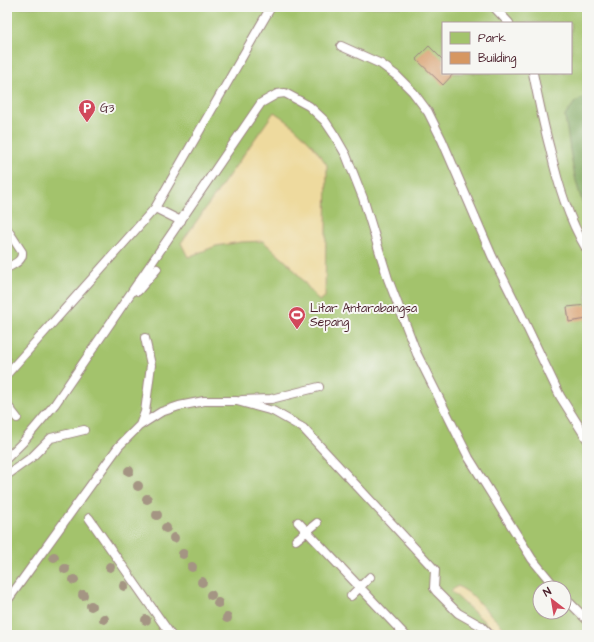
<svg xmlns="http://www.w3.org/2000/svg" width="594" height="642" font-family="'Architects Daughter',sans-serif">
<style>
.green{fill:#a3c36c;stroke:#76714c;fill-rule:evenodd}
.forest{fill:#82a960;stroke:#666446}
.sand{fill:#eeda9e;stroke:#9c7c64}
.building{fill:#d69762}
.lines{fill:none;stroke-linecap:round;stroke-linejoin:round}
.service-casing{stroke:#9d8482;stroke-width:10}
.service{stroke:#fff;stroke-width:8}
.tree{fill:#a49583}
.labels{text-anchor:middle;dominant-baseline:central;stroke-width:4;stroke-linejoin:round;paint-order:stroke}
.poi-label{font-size:12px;fill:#4a1f2b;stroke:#f6f6f2;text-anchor:start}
</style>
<rect width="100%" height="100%" fill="#f6f6f2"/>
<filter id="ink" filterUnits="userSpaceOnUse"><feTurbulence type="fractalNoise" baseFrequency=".025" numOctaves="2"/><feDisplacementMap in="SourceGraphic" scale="8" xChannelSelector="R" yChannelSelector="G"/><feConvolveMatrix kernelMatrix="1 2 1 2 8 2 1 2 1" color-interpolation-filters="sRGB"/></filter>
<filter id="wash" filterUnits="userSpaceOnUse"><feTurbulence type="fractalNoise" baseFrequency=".012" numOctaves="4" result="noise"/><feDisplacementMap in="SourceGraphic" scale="16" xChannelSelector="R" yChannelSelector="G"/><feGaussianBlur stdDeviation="0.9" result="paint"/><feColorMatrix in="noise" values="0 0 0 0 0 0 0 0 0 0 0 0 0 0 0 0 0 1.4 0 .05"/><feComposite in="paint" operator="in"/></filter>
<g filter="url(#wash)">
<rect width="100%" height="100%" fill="#f0ead8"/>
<path class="green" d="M 7,7 L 587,7 L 587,635 L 7,635 ZM 443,23 L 571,23 L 571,73 L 443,73 ZM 540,588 L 564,588 L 564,612 L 540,612 Z"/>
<path class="forest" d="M 587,96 L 587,213 C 573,183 570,148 565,116 L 575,102 Z"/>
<path class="sand" d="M 274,112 C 296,126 313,144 327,165 L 325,297 L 319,301 L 292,267 L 263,241 L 241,242 L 216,246 L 188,257 L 181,243 Z
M 458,586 L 469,593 L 511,635 L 499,635 L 451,591 Z"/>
<g id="blocks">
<path class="building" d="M 429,46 L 443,60 L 443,73 L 454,73 L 443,85 L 416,59 Z
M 587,305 L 587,319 L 569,322 L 567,307 Z
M 7,352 L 11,359 L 7,361 Z"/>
</g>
</g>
<g filter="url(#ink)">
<use href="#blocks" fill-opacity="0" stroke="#9d8482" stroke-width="1"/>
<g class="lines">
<defs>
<path id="service" d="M 494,7 L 509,23
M 341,46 L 381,64 L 397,76 L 413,92 L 428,112 L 442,140 L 492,256 L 515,302 L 560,396 L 587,439
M 533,73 C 538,98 543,123 550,149 C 558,184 568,218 587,250
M 155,208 L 181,221
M 7,229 L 22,252 C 23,261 14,264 7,268
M 138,291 L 157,269
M 7,374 L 155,208 L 271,7
M 242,400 L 271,399 L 319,387
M 7,405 L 17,418
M 140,425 L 145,412 L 151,365 L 145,338
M 7,458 L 23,442 L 55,404 L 261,103 L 277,94 L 285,93 L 309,106 L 325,121 L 335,136 L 346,155 L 363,198 L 388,279 L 417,354 L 469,458 L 532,559 L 556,588
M 7,475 L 32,457 L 51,438 L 84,430
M 89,518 L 171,635
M 298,522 L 405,635
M 296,540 L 317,523
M 351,596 L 370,577
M 564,597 L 587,620
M 7,601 L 119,446 L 139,426 L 161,412 L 179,406 L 204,401 L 237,401 L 273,411 L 303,428 L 435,570 L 434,588 L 437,592 L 458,613 L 481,626 L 490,635"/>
</defs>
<use href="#service" class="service-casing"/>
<use href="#service" class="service"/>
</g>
<g class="tree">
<circle cx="129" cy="471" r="5"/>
<circle cx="138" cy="486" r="5"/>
<circle cx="147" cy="499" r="5"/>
<circle cx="157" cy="515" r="5"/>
<circle cx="166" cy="528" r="5"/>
<circle cx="174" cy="538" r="5"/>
<circle cx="183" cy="554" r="5"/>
<circle cx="54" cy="557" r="5"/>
<circle cx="110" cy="567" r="5"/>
<circle cx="192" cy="567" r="5"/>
<circle cx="65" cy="569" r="5"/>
<circle cx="74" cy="580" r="5"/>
<circle cx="202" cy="582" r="5"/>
<circle cx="124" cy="586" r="5"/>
<circle cx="83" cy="595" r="5"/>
<circle cx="211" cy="595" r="5"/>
<circle cx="218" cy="603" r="5"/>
<circle cx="91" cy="606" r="5"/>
<circle cx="227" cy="618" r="5"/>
<circle cx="104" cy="619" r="5"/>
<circle cx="146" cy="620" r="5"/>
</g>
</g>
<defs>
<symbol id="parking-pin" viewBox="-11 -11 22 30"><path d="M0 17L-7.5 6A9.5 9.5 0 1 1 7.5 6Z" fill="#d1495b" stroke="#f6f6f2"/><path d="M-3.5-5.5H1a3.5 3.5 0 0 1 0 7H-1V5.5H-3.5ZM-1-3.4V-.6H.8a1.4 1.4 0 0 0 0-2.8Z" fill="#fff"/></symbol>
<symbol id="stadium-pin" viewBox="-11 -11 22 30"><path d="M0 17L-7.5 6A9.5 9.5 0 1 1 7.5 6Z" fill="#d1495b" stroke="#f6f6f2"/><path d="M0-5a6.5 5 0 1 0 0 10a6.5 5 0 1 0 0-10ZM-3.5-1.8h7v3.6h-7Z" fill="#fff"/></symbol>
</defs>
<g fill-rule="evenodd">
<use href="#parking-pin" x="77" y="98" width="20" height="27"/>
<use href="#stadium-pin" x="287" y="305" width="20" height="27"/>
</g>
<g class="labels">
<g class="poi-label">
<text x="100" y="108">G3</text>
<text x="310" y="308">Litar Antarabangsa<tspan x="310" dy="14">Sepang</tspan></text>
</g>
</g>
<rect width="594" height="642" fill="none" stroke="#f6f6f2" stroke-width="24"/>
<rect x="442" y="22" width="130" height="52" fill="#f6f6f2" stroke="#b1a0a2"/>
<rect x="450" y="32" width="20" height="12" fill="#a3c36c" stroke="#b1a0a2"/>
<text x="478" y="42" font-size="12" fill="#4a1f2b">Park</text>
<rect x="450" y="52" width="20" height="12" fill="#d69762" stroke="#b1a0a2"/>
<text x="478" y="62" font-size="12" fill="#4a1f2b">Building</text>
<g transform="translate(552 600) rotate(329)"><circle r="19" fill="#f6f6f2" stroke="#b1a0a2"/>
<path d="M0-3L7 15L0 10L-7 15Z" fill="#d1495b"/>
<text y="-6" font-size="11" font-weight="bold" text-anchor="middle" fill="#4a1f2b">N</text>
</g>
</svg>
